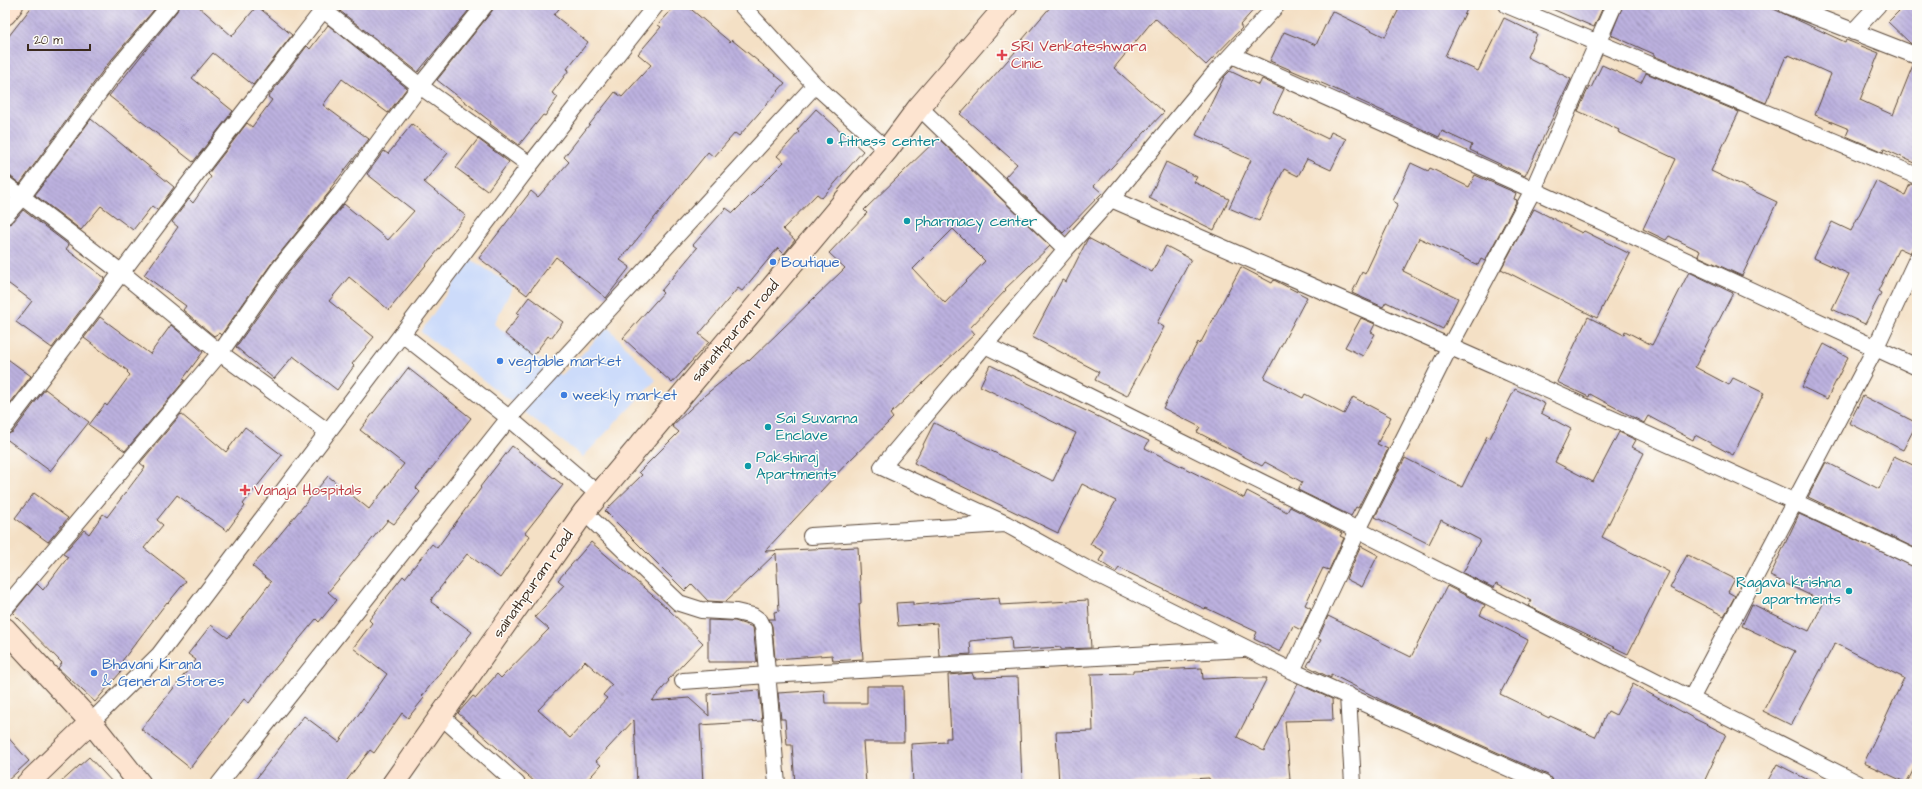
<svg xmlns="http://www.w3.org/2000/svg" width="1922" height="789" font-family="'Architects Daughter',sans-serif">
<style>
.built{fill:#ccdbfa}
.building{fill:url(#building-back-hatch);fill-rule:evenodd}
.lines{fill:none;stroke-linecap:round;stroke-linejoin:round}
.street-casing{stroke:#574537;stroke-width:18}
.secondary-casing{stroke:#574537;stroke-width:24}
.street{stroke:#fff;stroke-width:16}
.secondary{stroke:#fde4d0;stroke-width:22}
.health-dot{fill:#e0444e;stroke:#fdfcf7;stroke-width:1.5}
.culture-dot{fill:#0f9aa8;stroke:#fdfcf7;stroke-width:1.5}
.shop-dot{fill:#3f7fe0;stroke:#fdfcf7;stroke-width:1.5}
.labels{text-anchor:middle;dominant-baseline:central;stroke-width:3;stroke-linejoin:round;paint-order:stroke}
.health-label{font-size:15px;fill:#be3a42;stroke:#fdfcf7;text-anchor:start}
.culture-label{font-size:15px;fill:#0d838f;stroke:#fdfcf7;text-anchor:start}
.shop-label{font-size:15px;fill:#366cbe;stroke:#fdfcf7;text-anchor:start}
.street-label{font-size:15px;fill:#3b2a1e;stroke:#fdfcf7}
</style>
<defs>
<pattern id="building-back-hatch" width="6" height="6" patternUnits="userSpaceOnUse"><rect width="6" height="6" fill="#bcb1df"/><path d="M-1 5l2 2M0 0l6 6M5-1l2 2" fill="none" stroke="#9a90b4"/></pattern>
</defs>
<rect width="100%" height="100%" fill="#fdfcf7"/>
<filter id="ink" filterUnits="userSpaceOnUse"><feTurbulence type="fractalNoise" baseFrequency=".025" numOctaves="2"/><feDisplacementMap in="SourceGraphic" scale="8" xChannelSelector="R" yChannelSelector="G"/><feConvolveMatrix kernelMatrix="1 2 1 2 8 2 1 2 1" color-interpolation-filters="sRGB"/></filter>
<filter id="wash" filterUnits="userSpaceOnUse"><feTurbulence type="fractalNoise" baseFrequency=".012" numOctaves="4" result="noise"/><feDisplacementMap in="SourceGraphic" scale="16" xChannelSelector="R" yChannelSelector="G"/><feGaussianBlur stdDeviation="0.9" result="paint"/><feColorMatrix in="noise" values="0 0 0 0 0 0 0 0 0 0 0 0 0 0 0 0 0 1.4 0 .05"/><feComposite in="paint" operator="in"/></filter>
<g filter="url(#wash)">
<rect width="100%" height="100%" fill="#f4e0c5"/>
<path class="built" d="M 470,259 L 513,286 L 494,324 L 561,376 L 608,327 L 656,380 L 583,457 L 421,332 Z"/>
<g id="blocks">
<path class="building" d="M 33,5 L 158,5 L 107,65 L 20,184 L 10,176 L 5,175 L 5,41 Z
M 179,5 L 197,5 L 232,36 L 257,6 L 292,35 L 253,85 L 213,53 L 192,78 L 233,111 L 193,162 L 109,96 L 177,11 Z
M 345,5 L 473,5 L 418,72 L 340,11 Z
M 494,5 L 562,5 L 554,15 L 588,42 L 567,69 L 569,70 L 552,93 L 558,97 L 545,116 L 543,115 L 519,145 L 490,124 L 491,122 L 437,80 L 492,11 Z
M 676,5 L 686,5 L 730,42 L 732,40 L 785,83 L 739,136 L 735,133 L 714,157 L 708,152 L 620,260 L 630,267 L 606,298 L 556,257 L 527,295 L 479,258 L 531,191 L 538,197 L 569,162 L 564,157 L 615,92 L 622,97 L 651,65 L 638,54 L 661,27 L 658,25 Z
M 1052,5 L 1258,5 L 1240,25 L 1242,28 L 1206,65 L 1155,18 L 1114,68 L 1164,112 L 1094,186 L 1102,193 L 1063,233 L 1005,177 L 1017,164 L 960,114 L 1024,42 L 1022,40 Z
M 1401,5 L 1469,5 L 1445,56 L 1478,71 L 1504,18 L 1537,34 L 1527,57 L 1571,79 L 1525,176 L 1470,150 L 1472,145 L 1442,131 L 1439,137 L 1326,85 L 1270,61 L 1284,32 L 1316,45 L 1332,11 L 1385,37 Z
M 1543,5 L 1604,5 L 1594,27 Z
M 1623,5 L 1765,5 L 1845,42 L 1846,40 L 1879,53 L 1860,100 L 1893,115 L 1913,65 L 1917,65 L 1917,164 L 1884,149 L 1883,152 L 1846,136 L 1849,129 L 1815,115 L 1831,74 L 1789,55 L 1788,57 L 1786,56 L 1766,103 L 1654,56 L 1654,54 L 1611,35 Z
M 1905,5 L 1917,5 L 1917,46 L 1910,43 L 1888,22 Z
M 328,25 L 407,88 L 388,113 L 342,79 L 323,105 L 369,139 L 330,189 L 331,190 L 271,264 L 221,335 L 219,333 L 214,336 L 183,310 L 186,306 L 144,275 L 178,227 L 172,222 L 189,199 L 193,203 L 211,177 L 208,174 L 247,123 L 252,127 L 272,100 L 268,97 L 307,46 L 310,49 Z
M 1602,65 L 1641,83 L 1646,73 L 1739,112 L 1711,171 L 1777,202 L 1742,276 L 1698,256 L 1700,251 L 1669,236 L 1666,240 L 1643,229 L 1676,159 L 1618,132 L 1619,130 L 1578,111 L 1589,87 L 1591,88 Z
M 1230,71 L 1259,85 L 1262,79 L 1284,89 L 1273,112 L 1328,139 L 1331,132 L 1346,139 L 1331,170 L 1307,159 L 1298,176 L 1284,169 L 1259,221 L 1229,208 L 1251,160 L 1196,135 L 1224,77 Z
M 816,109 L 863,151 L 822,198 L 817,194 L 783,229 L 795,240 L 784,254 L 778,248 L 742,291 L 738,288 L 699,334 L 709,342 L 672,383 L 623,338 L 663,293 L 661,291 L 697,248 L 693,245 L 726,208 L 733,213 L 784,162 L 777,156 L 799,132 L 797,130 Z
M 91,119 L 174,187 L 157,210 L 152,206 L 133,230 L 101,206 L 81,230 L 35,195 Z
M 412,124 L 448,153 L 424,182 L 466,216 L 389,310 L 349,277 L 329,301 L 374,337 L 352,364 L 354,366 L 337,390 L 293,356 L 274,379 L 236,347 L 286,276 L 344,204 L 388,240 L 414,211 L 367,174 L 384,151 L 388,154 Z
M 938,138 L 1050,246 L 1005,289 L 1006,290 L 970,328 L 975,334 L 890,414 L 893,418 L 848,462 L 765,551 L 858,547 L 861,603 L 859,604 L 863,659 L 833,661 L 832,655 L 775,659 L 772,626 L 769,619 L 775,619 L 774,612 L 779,611 L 776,553 L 725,602 L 708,601 L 692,584 L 685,591 L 605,511 L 642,475 L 639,472 L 679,432 L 672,426 L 705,395 L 748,360 L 749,361 L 845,268 L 829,253 L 867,213 L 864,210 ZM 953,229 L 985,261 L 945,303 L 913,269 Z
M 478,139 L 509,162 L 487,191 L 456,168 Z
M 1166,162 L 1197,177 L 1194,182 L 1229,199 L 1214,230 L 1149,198 Z
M 1411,163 L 1428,171 L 1430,168 L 1469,187 L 1475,175 L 1516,193 L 1514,199 L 1517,200 L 1485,261 L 1481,259 L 1478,265 L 1419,238 L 1403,271 L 1458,298 L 1443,329 L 1386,302 L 1383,307 L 1352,293 L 1362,272 L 1365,274 L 1398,204 L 1393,201 Z
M 1876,181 L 1905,195 L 1910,184 L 1917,185 L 1917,241 L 1910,253 L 1899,248 L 1878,291 L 1881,293 L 1865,324 L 1832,309 L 1849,274 L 1814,258 L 1832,222 L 1851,231 Z
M 1534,209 L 1582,233 L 1584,231 L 1630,254 L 1597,318 L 1501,269 Z
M 23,210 L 69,245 L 66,249 L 105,278 L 52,348 L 16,322 L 32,301 L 5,281 L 5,225 L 12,223 Z
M 1088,238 L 1152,272 L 1166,246 L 1191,259 L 1157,323 L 1164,327 L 1127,396 L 1095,380 L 1099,372 L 1032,337 L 1062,280 L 1066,282 Z
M 1241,267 L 1272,283 L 1274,280 L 1307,297 L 1264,378 L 1303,398 L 1305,394 L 1344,414 L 1353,397 L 1391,417 L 1377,444 L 1388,449 L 1358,508 L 1356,507 L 1351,516 L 1298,490 L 1302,482 L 1265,462 L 1262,466 L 1197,432 L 1200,427 L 1163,408 L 1198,342 L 1200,344 Z
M 1689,272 L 1733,293 L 1695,367 L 1729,385 L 1733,378 L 1764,393 L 1733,455 L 1695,435 L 1693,440 L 1648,416 L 1644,423 L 1590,394 L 1589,397 L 1557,382 L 1588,317 L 1624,335 L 1625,331 L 1652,345 Z
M 529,297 L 563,322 L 551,338 L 548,336 L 533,356 L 505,334 L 520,314 L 517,313 Z
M 100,317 L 150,354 L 171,325 L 203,352 L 183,379 L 185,380 L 125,451 L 89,425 L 105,404 L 107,406 L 130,375 L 127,372 L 128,371 L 84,338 Z
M 1361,318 L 1375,324 L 1371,332 L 1375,334 L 1363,356 L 1345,347 Z
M 1824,344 L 1848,357 L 1827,399 L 1802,387 Z
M 5,357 L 31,376 L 5,410 Z
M 990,365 L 1149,441 L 1145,448 L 1244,498 L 1247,491 L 1287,512 L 1290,507 L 1342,533 L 1340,536 L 1344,538 L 1329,570 L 1323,568 L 1305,605 L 1311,608 L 1301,630 L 1293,626 L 1280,652 L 1254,639 L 1257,632 L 1206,608 L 1205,609 L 1119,568 L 1116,572 L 1099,561 L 1104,552 L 1090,544 L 1116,501 L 1082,484 L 1058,533 L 914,463 L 934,423 L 1053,481 L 1076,433 L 980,386 Z
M 408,368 L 471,418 L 416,488 L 420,492 L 394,524 L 388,520 L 328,592 L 337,600 L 319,622 L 316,619 L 272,672 L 249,703 L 244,699 L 190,768 L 141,729 L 196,660 L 188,654 L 211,625 L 228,638 L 271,582 L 252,566 L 268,549 L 328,476 L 369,509 L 404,464 L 360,430 Z
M 45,389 L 89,422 L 50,471 L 5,438 L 5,435 L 13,432 Z
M 1515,389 L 1545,404 L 1541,413 L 1571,429 L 1555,462 L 1593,482 L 1619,432 L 1636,440 L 1632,447 L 1644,453 L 1602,537 L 1669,572 L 1628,654 L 1528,606 L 1531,601 L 1496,583 L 1494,588 L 1463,573 L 1480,540 L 1441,520 L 1429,544 L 1375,517 L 1405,458 L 1462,487 L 1487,436 L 1490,438 Z
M 1863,396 L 1917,423 L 1903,450 L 1849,423 Z
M 181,414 L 226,452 L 245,427 L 282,455 L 243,504 L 245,506 L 227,531 L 177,495 L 157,520 L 163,525 L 144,548 L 186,581 L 168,603 L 167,602 L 122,661 L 127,665 L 95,702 L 58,668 L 62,663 L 13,613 L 37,584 L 43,590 L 68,557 L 63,554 L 84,530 L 89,534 L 103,514 L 107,517 L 145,467 L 140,463 Z
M 512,446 L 563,485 L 525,533 L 530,536 L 500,578 L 467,554 L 432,598 L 431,602 L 472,632 L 422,696 L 424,698 L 408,718 L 402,713 L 374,753 L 370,750 L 344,784 L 252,784 L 304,716 L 339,742 L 387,674 L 353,648 L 372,623 L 369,620 L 403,576 L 405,578 L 432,544 L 437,548 L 481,488 L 480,487 Z
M 1894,456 L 1917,467 L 1917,549 L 1808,497 L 1826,462 L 1879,489 Z
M 34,493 L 68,518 L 48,542 L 15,518 Z
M 1799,514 L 1917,568 L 1917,762 L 1907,783 L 1864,763 L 1904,678 L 1872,662 L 1835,643 L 1791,725 L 1763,711 L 1795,651 L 1742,626 L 1752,604 L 1809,631 L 1824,602 L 1770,576 Z
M 591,542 L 667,608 L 703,643 L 668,680 L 669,681 L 652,701 L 689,698 L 709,716 L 708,694 L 759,690 L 762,721 L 700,725 L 703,784 L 637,784 L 634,720 L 596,761 L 601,765 L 584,784 L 537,784 L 458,713 L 473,696 L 476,698 L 497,674 L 501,678 L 549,629 L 535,617 L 564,585 L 558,580 ZM 585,661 L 612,685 L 603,695 L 607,698 L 570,738 L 538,710 Z
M 1361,546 L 1378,555 L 1362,587 L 1346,579 Z
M 1687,555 L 1735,579 L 1728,592 L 1735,596 L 1724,616 L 1670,588 Z
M 1447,586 L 1485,605 L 1480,615 L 1528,640 L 1500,694 L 1549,718 L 1550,716 L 1595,737 L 1608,711 L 1616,715 L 1633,684 L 1693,718 L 1726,734 L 1703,784 L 1555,784 L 1548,775 L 1387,703 L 1331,674 L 1331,678 L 1307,666 L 1321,640 L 1318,639 L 1328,616 L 1411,657 Z
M 999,598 L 1000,605 L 1088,600 L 1091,648 L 1061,649 L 1061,647 L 1012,650 L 1011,637 L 970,641 L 971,654 L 939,656 L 937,623 L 898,626 L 896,603 L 913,602 L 913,605 Z
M 708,620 L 735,621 L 753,627 L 757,662 L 708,662 Z
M 1202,668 L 1203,679 L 1243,677 L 1243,678 L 1267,678 L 1237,737 L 1264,751 L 1298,684 L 1332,699 L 1333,720 L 1285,721 L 1290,780 L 1210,782 L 1209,778 L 1107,784 L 1059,784 L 1056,732 L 1093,731 L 1091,674 L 1133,673 L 1133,671 Z
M 972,673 L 974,678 L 1018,677 L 1022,784 L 913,784 L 911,744 L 946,742 L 946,738 L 951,738 L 948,675 Z
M 867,686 L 903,686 L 904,742 L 863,742 L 866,784 L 795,784 L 792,745 L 787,745 L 785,719 L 781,719 L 778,693 L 824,690 L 825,703 L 867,703 Z
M 5,734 L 29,761 L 5,783 Z
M 89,757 L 114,784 L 59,784 Z
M 1777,764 L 1816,784 L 1766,784 Z"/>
</g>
</g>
<g filter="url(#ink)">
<use href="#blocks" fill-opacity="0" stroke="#574537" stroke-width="1"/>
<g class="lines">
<defs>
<path id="street" d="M 317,5 L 420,86 L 530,165
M 741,5 L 815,85 L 887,150
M 1507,5 L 1917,176
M 1786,5 L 1917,56
M 1853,32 L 1878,5
M 1232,55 L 1533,190 L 1917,367
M 919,107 L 1066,249 L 1111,199 L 1213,75 L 1277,5
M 5,184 L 122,273 L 220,353 L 328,432
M 1111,199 C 1381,316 1651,433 1917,559
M 5,216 L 22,197 L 115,71 L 170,5
M 1066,249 L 882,467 L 1006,524 L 1087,569 L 1292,671 L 1544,784
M 402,334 L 509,418 L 598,494
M 985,345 L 1358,530 L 1859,784
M 5,426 L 209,157 L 327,5
M 584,512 L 679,603 L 701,610 L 736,612 L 753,616 L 760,621 L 763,627 L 777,784
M 811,536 L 1005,524
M 5,608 L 220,353 L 278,270 L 340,194 L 420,86 L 485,5
M 1292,671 L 1358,530 L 1450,346 L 1533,190 L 1614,5
M 683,681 L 768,675 L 1243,649
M 1348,695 L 1353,784
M 1691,699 L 1875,349 L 1917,259
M 441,716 L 517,784
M 91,722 L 159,655 L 530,165 L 656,5
M 219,784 L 509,418 L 815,85"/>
<path id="secondary" d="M 5,14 L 12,5
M 5,629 L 91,722
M 27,784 L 91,722 L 140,784
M 393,784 L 584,512 L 887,150 L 919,107 L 1007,5"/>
</defs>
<use href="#street" class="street-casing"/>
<use href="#secondary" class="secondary-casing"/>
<use href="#street" class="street"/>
<use href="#secondary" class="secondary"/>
</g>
</g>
<g class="health-dot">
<path d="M1000 49h4v4h4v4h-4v4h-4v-4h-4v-4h4z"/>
<path d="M243 484h4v4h4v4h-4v4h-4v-4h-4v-4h4z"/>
</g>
<g class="culture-dot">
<circle cx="830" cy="141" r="4"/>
<circle cx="907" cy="221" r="4"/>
<circle cx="768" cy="427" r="4"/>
<circle cx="748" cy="466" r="4"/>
<circle cx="1849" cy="591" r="4"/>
</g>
<g class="shop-dot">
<circle cx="773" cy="262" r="4"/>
<circle cx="500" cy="361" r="4"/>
<circle cx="564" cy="395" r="4"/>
<circle cx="94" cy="673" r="4"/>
</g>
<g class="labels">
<g class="health-label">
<text x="1011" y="46">SRI Venkateshwara<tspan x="1011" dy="17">Cinic</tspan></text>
<text x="254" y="490">Vanaja Hospitals</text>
</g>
<g class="culture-label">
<text x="838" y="141">fitness center</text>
<text x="915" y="221">pharmacy center</text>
<text x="776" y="418">Sai Suvarna<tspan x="776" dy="17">Enclave</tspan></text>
<text x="756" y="457">Pakshiraj<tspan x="756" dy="17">Apartments</tspan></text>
<text x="1841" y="582" text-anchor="end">Ragava krishna<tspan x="1841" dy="17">apartments</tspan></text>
</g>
<g class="shop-label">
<text x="781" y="262">Boutique</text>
<text x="508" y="361">vegtable market</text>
<text x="572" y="395">weekly market</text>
<text x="102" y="664">Bhavani Kirana<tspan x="102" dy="17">&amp; General Stores</tspan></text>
</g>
<g class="street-label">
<text transform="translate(735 331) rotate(-50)">sainathpuram road</text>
<text transform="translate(533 584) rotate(-55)">sainathpuram road</text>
</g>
</g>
<rect width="1922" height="789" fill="none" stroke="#fdfcf7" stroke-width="20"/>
<path d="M28 44v6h62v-6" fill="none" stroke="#3b2a1e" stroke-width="2"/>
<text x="34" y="44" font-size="12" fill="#3b2a1e" stroke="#fdfcf7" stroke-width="3" paint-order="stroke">20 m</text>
</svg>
